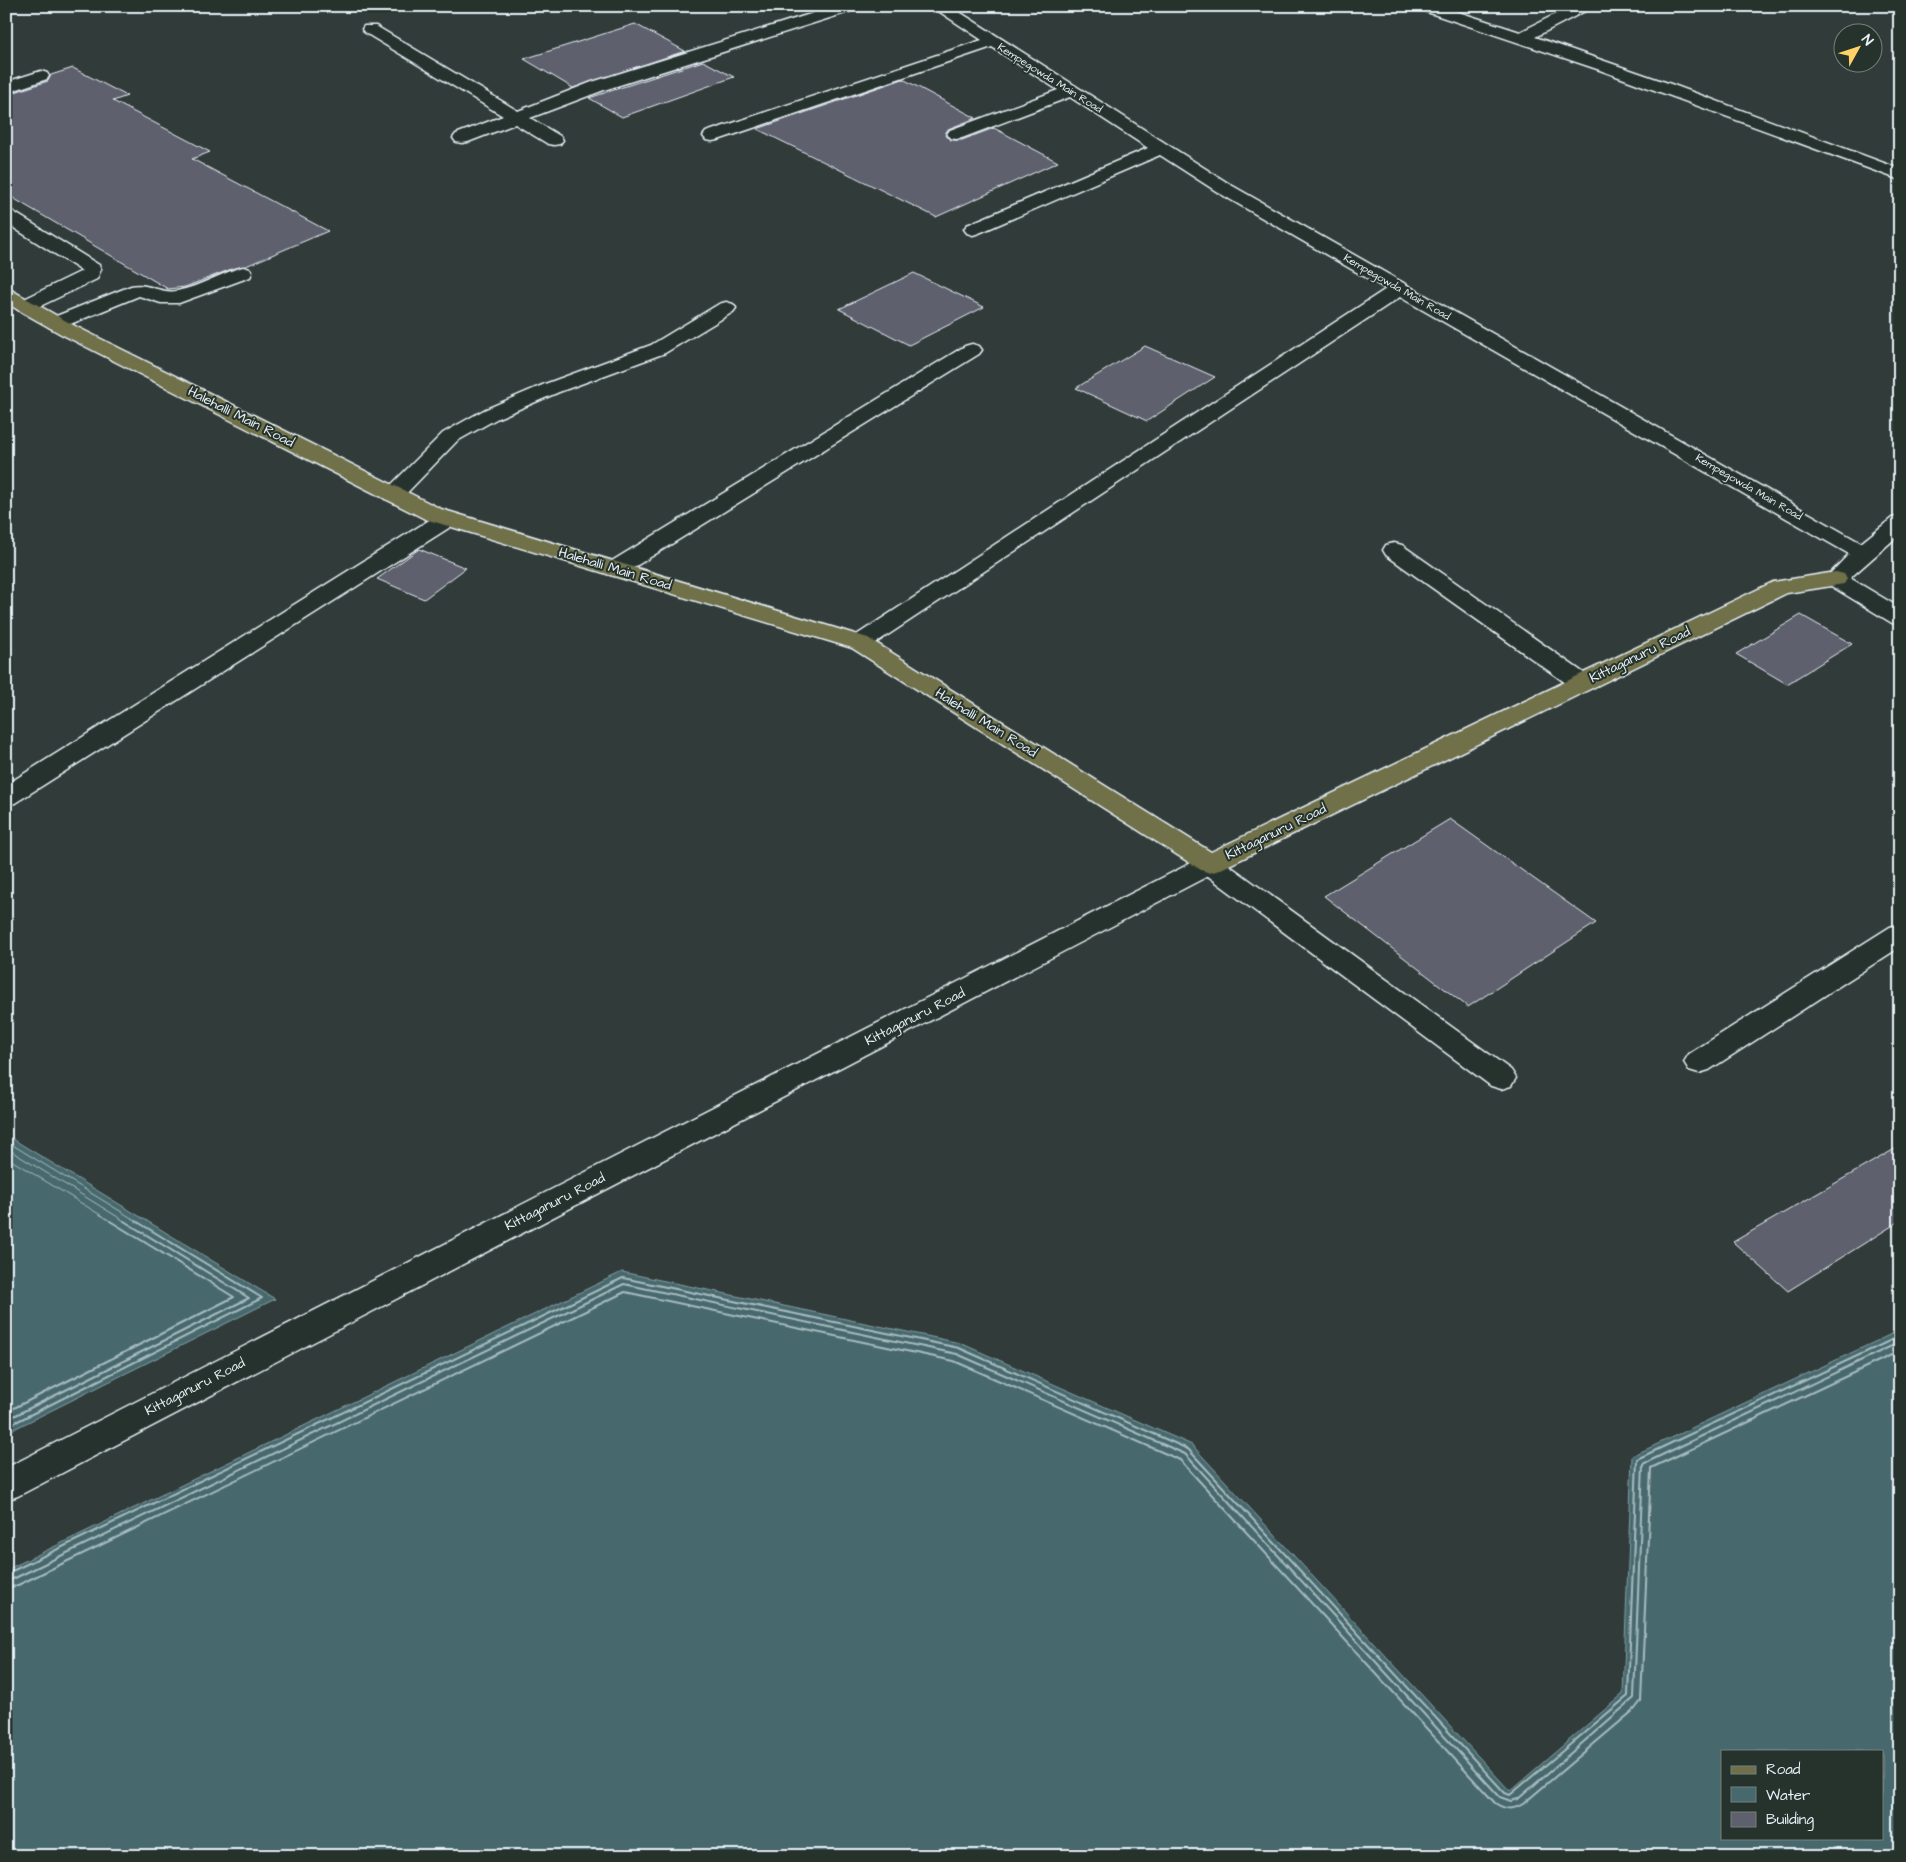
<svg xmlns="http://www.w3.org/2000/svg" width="1906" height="1862" font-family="'Architects Daughter',sans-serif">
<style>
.water{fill:#47696d;stroke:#879fa5;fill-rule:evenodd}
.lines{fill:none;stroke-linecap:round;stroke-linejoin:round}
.shore-far1{stroke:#a8bbc0;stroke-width:1}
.shore{stroke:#a8bbc0;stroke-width:2}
.building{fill:#5e606d;stroke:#e8f1f8}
.minor-casing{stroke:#e8f1f8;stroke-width:3}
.major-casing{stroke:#e8f1f8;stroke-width:3}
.minor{fill:#26332d;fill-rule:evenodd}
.major{fill:#6f704a;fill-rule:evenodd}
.labels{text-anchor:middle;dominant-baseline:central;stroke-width:4;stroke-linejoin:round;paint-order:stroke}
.far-street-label{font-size:11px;fill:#e8f1f8;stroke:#26332d}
.street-label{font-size:14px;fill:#e8f1f8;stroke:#26332d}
</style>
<rect width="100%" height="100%" fill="#313c3a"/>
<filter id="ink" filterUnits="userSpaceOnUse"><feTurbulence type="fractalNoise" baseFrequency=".02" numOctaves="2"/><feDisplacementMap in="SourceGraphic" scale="10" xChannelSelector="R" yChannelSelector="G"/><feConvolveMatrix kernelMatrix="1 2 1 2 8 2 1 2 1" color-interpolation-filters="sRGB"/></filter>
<g filter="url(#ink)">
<path class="water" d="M 6,1135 L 275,1299 L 6,1433 Z
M 622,1272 L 960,1343 L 1192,1445 L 1510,1791 L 1623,1694 L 1632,1456 L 1900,1330 L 1900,1856 L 6,1856 L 6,1570 ZM 1722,1751 L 1882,1751 L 1882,1838 L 1722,1838 Z"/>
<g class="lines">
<path class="shore-far1" d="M 6,1141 L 138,1222
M 6,1148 L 126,1222
M 6,1157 L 112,1222"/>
<path class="shore" d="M 6,1412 L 234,1297 L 110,1221
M 6,1420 L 249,1298 L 124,1221
M 6,1427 L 262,1298 L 136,1221
M 6,1574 L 623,1278 L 959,1348 L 1188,1449 L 1505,1793 L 1510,1795 L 1628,1696 L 1637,1459 L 1900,1336
M 6,1580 L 13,1579 L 624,1284 L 957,1354 L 1185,1454 L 1500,1797 L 1511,1801 L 1518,1799 L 1634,1698 L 1643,1464 L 1900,1342
M 6,1588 L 16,1586 L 625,1292 L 954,1361 L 1180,1460 L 1495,1803 C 1505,1810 1513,1810 1523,1804 L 1635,1709 L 1641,1701 L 1651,1468 L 1900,1351"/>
</g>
<path class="building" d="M 635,24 L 685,51 L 573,88 L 524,59 Z
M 703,61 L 734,77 L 622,117 L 589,98 Z
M 73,68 L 127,96 L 113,101 L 210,152 L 192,159 L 328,231 L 246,266 L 234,268 L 185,287 L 168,289 L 6,194 L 6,95 L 48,81 L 51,75 Z
M 903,79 L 976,118 L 948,129 L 945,134 L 950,140 L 962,140 L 994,128 L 1058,162 L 936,217 L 757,129 Z
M 914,273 L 984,307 L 909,345 L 839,309 Z
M 1145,346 L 1215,377 L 1147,421 L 1076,388 Z
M 419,549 L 466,568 L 424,599 L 377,579 Z
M 1801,615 L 1852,644 L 1787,684 L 1736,654 Z
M 1450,819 L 1596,923 L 1468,1007 L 1324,896 Z
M 1900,1146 L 1900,1221 L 1788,1291 L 1733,1242 Z"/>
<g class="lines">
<defs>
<path id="minor" d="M 836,6 L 861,6 L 858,9 L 604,90 L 530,118 L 560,136 L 563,140 L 560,144 L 554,145 L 548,144 L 515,124 L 468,142 L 462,143 L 456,142 L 453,138 L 456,134 L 503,116 L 364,32 L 362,29 L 364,26 L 376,26 L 518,111 L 592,82 Z
M 931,6 L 950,6 L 1231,185 L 1861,543 L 1892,518 L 1900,516 L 1900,534 L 1850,578 L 1900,608 L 1900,625 L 1892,623 L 1828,584 L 1825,579 L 1849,554 L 1400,297 L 868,648 L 860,650 L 852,648 L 848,643 L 852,638 L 1386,289 L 1219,193 L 1160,155 L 979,233 L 973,235 L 967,233 L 964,229 L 967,225 L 1148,148 L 1070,97 L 962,138 L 956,139 L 950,138 L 947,134 L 950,130 L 1058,90 L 992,47 L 718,140 L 712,141 L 706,140 L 703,136 L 706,132 L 982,40 Z
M 1415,6 L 1440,6 L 1520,32 L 1572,6 L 1592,6 L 1589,9 L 1535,37 L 1668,83 L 1900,169 L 1900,180 L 1597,69 L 1418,9 Z
M 41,71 L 47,73 L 49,76 L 47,79 L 6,93 L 6,82 Z
M 6,210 L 12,211 L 99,265 L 101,269 L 97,279 L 32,310 L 25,312 L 18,310 L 15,306 L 18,302 L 82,271 L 6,223 Z
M 243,267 L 250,269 L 252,273 L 250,277 L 179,303 L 161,303 L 139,296 L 63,327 L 56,329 L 49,327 L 46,323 L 49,319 L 131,286 C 147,282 161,294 177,291 C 199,287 221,273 243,267 Z
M 726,302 L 733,304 L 736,308 L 733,312 L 665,353 L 559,392 L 498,418 L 457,441 L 401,499 L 393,501 L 385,499 L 382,494 L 443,433 L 484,410 L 545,384 L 651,345 L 719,304 Z
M 972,344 L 979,346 L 982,350 L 979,354 L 623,574 L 615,576 L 607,574 L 604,569 L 607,564 L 965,346 Z
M 447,512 L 455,514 L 458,519 L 455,524 L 15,803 L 6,805 L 6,785 L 439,514 Z
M 1394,543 L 1402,545 L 1591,678 L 1594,683 L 1591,688 L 1582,691 L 1573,688 L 1386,555 L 1383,550 L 1386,545 Z
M 1210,855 L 1219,858 L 1511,1070 L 1516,1078 L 1511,1086 L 1501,1089 L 1491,1086 L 1208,876 L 18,1496 L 6,1500 L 6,1468 L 1201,858 Z
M 1900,924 L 1900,947 L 1709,1070 L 1699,1073 L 1689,1070 L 1684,1062 L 1689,1054 L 1890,927 Z"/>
<path id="major" d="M 6,289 L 13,291 L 75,326 L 441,509 L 868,638 L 1211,852 L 1773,582 L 1836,572 L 1844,574 L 1847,579 L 1844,584 L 1787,593 L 1219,870 L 1210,873 L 1201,870 L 852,648 L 425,519 L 61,334 L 6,303 Z"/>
</defs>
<use href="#minor" class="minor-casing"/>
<use href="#major" class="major-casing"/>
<use href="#minor" class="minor"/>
<use href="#major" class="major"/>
</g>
</g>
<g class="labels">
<g class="far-street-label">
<text transform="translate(1050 78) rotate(32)">Kempegowda Main Road</text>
<text transform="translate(1397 287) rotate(30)">Kempegowda Main Road</text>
<text transform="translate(1749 487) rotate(30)">Kempegowda Main Road</text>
</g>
<g class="street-label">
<text transform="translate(241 417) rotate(27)">Halehalli Main Road</text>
<text transform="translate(615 569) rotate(17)">Halehalli Main Road</text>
<text transform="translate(1640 655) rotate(-26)">Kittaganuru Road</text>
<text transform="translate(986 723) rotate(32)">Halehalli Main Road</text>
<text transform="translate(1276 832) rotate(-26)">Kittaganuru Road</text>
<text transform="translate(915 1017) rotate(-27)">Kittaganuru Road</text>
<text transform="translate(555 1202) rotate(-27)">Kittaganuru Road</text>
<text transform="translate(195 1387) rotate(-27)">Kittaganuru Road</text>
</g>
</g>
<rect width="1906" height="1862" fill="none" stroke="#26332d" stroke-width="25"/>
<rect x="12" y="12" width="1881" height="1837" fill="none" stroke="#e8f1f8" stroke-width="2" filter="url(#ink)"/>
<rect x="1721" y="1750" width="162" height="90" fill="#26332d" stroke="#747f7e"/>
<rect x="1731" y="1766" width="25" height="8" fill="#6f704a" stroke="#747f7e"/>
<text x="1766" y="1774" font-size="15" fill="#e8f1f8">Road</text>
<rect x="1731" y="1787" width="25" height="15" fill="#47696d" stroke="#747f7e"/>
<text x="1766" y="1800" font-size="15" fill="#e8f1f8">Water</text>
<rect x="1731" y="1812" width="25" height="15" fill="#5e606d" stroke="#747f7e"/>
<text x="1766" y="1824" font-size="15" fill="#e8f1f8">Building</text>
<g transform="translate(1858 48) rotate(50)"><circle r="24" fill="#26332d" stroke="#747f7e"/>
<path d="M0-4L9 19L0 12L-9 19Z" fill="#ffd166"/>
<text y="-8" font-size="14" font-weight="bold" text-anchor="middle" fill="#e8f1f8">N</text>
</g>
</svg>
